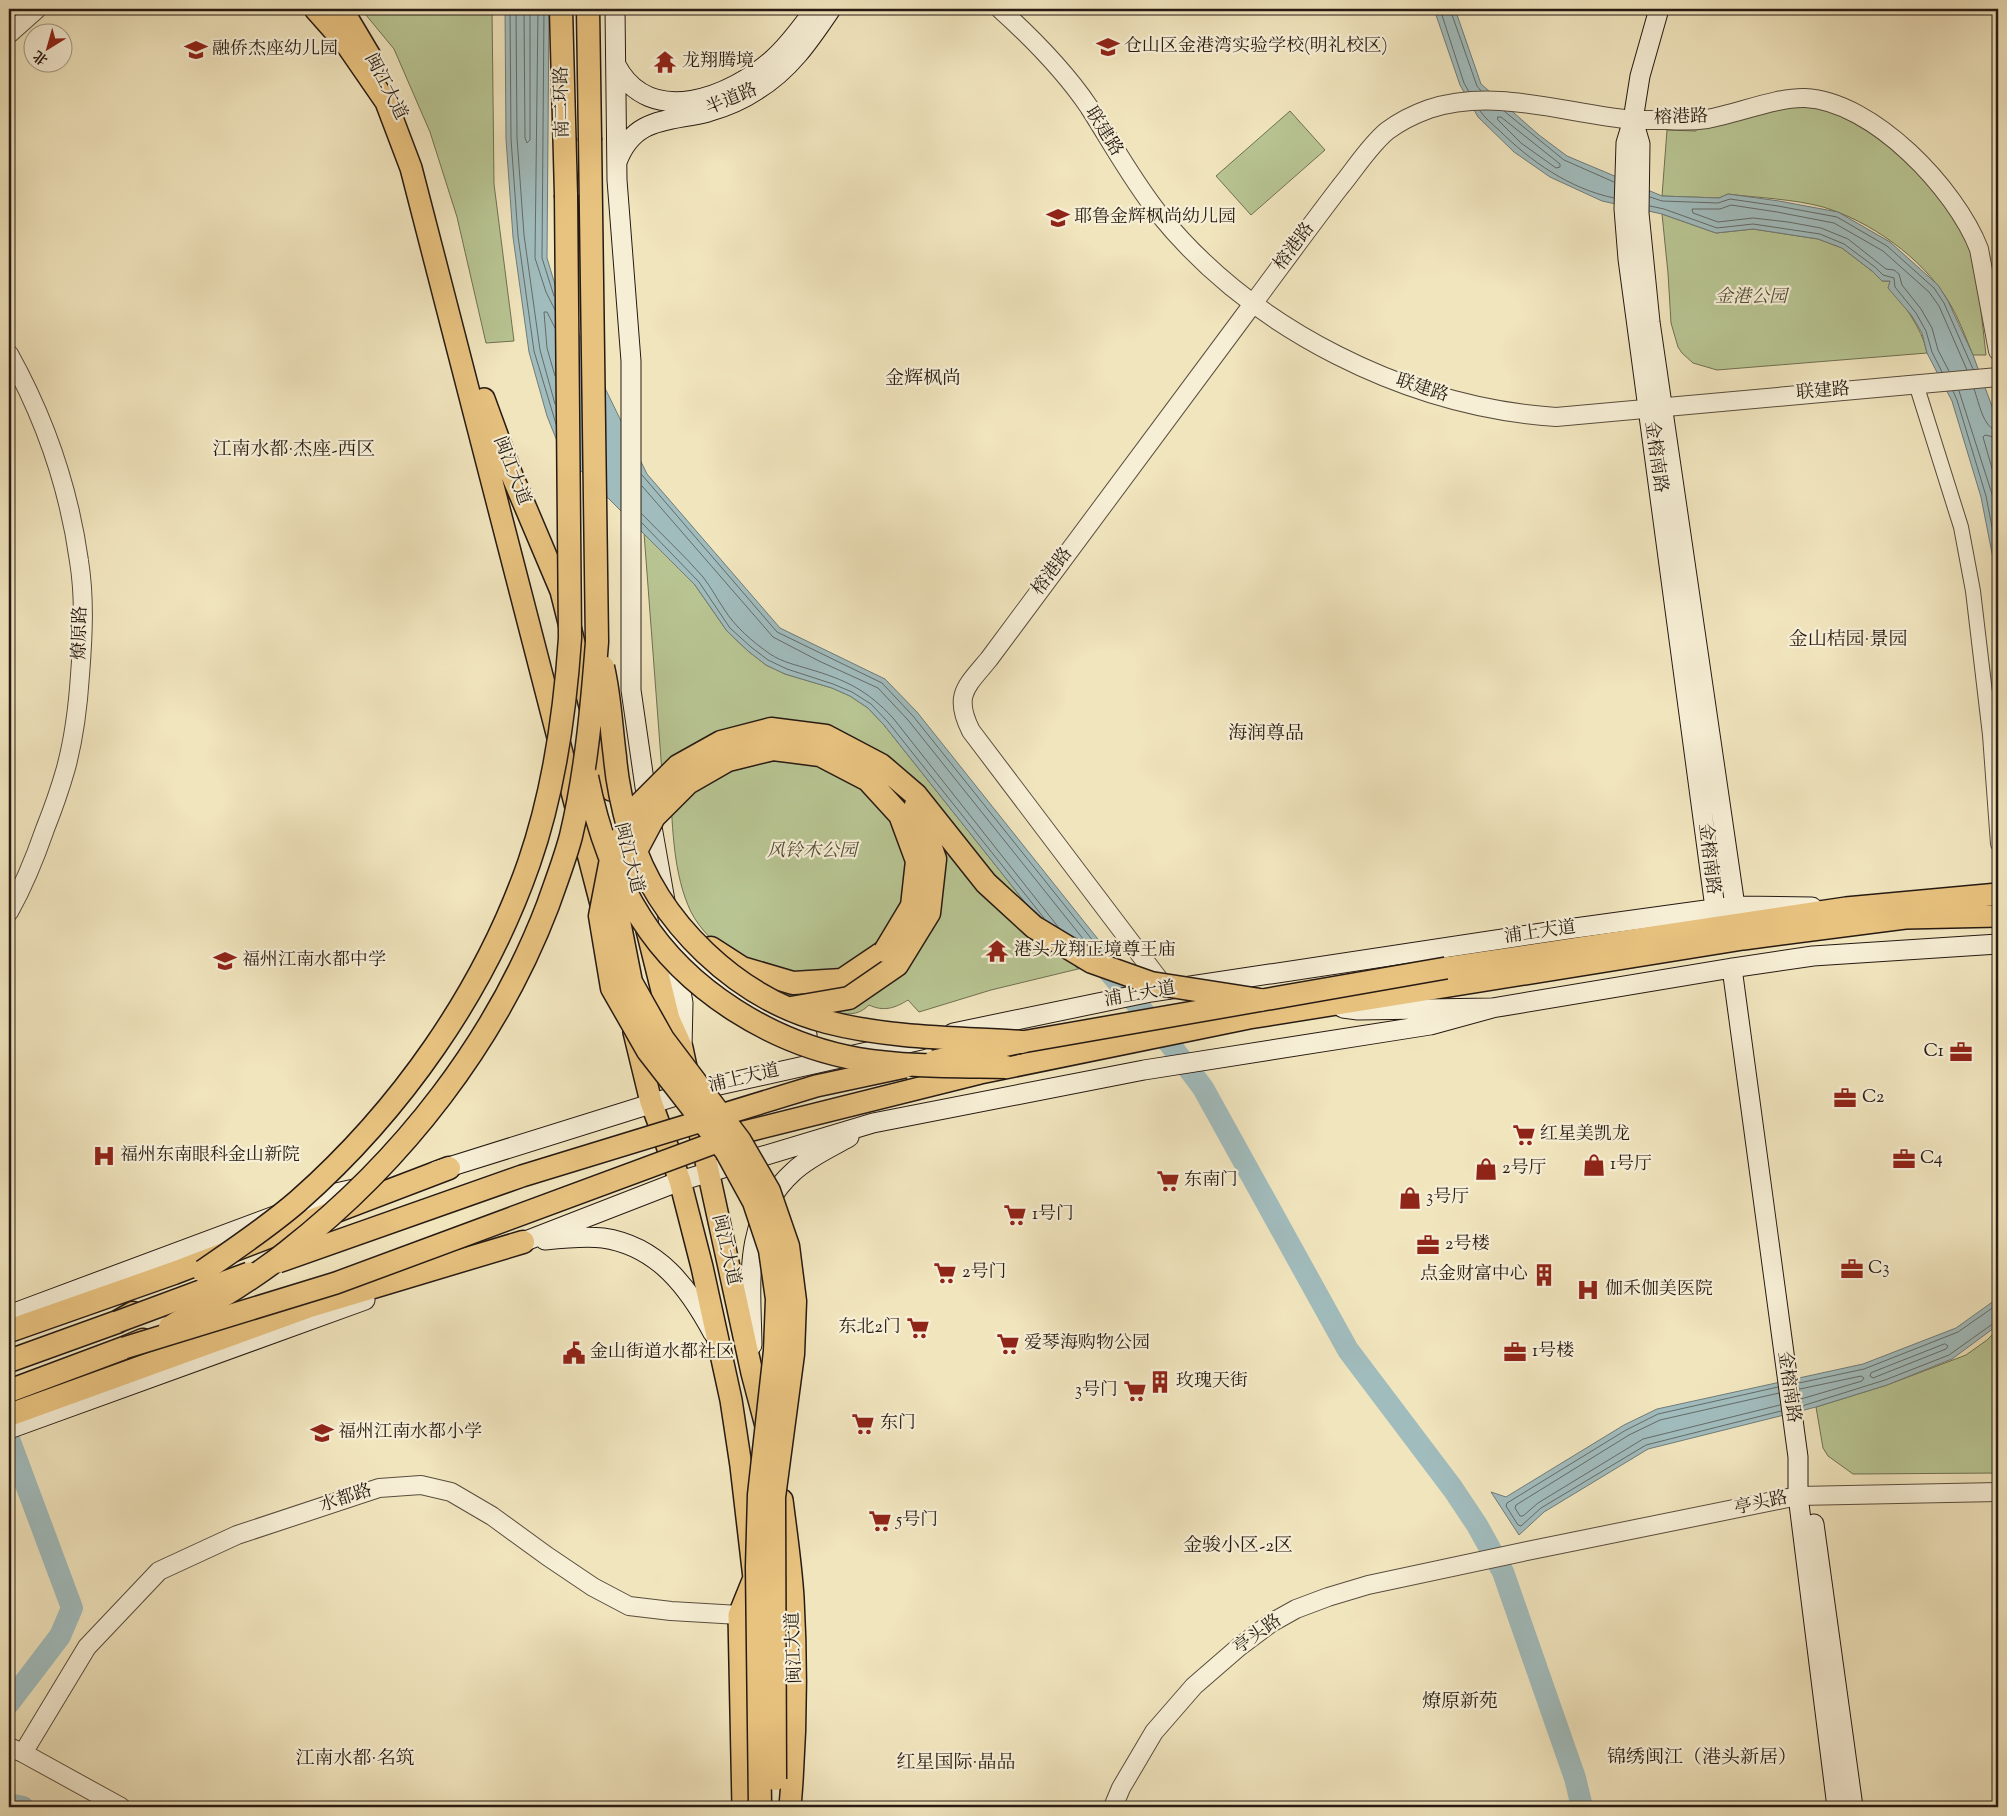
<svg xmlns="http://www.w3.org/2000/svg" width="2007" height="1816" font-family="'Sorts Mill Goudy','Noto Serif SC',serif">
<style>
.green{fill:#b8c593;stroke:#6f7052}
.water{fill:#a1bcbd;stroke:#707b79}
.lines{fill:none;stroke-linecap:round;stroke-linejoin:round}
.shore{stroke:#646b68;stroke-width:1}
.river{stroke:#a1bcbd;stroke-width:22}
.minor-casing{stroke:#594d3d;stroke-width:16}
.tertiary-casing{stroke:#594d3d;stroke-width:20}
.secondary-casing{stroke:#261a12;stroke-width:21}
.primary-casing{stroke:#261a12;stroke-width:24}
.trunk-casing{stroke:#261a12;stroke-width:25}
.minor{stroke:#f6eed5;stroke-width:14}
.tertiary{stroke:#f6eed5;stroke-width:18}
.secondary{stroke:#f6eed5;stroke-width:19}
.primary{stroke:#e8c27f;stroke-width:21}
.trunk{stroke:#e8c27f;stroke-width:22}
.primary-bridge-casing{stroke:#261a12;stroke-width:24;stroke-linecap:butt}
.trunk-bridge-casing{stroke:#261a12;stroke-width:25;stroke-linecap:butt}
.primary-bridge{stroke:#e8c27f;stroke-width:21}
.trunk-bridge{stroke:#e8c27f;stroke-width:22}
.labels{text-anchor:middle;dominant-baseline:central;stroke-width:4.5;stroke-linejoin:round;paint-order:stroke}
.poi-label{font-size:18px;fill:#261a12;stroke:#f6eed5;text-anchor:start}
.street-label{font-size:18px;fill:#261a12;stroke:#f6eed5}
.park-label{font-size:18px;font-style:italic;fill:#524d39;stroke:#f6eed5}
.neighbourhood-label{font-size:19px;fill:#261a12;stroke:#f6eed5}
</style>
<rect width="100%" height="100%" fill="#f1e5be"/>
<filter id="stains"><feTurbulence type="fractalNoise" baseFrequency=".004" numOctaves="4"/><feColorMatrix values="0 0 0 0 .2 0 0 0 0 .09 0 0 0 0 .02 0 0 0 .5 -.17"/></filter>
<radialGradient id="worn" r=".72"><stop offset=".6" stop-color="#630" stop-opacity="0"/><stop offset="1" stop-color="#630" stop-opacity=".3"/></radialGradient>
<path class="green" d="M 361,9 L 492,9 L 494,184 L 514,341 L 486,343 L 457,217 L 430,132 L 394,49 Z
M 1795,104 L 1830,109 L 1876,135 L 1934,188 L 1965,238 L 1976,266 L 1979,276 L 1981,311 L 1986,355 L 1973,355 C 1965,336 1958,316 1947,299 C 1922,258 1870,221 1823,207 C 1794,199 1759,198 1728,194 L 1719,198 L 1662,196 L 1667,130 L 1696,131 L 1698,124 L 1754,116 Z
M 1290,111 L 1325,150 L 1251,215 L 1216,176 Z
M 1662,214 L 1716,233 L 1753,229 L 1818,239 L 1842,248 L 1872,271 L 1882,281 L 1891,281 C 1901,306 1922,325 1927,353 L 1717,370 L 1693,363 L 1682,353 L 1678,347 L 1671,323 L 1668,273 Z
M 644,533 L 695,585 L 727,631 L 748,651 L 766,665 L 785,674 L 832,688 L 850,696 L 868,708 L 884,725 L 1078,969 L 991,990 L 919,1012 L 908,1000 C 895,1008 884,1012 869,1005 C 855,1019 841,1013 823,1009 C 802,1002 779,994 760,982 C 750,975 740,965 731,957 C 715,943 701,931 691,912 C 673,874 673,829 670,788 L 663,786 Z
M 1998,1329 L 1998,1473 L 1853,1474 L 1828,1456 L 1823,1448 L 1816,1407 L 1887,1385 L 1966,1355 L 1987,1340 Z"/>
<path class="water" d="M 505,9 L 549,9 L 547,258 L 556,288 L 647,474 L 780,628 L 885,679 L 917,712 L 1117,963 L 1078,969 L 884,725 L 868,708 L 850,696 L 832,688 L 785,674 L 766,665 L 748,651 L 727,631 L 695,585 L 561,451 L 547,416 L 529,352 L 513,237 L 506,139 Z
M 1434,9 L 1455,9 L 1481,84 L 1539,135 L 1567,156 L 1662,196 L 1719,198 L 1728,194 L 1779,201 L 1838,212 L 1890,242 L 1938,285 L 1948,301 L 1973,355 L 1993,409 L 1998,428 L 1998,584 L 1981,497 L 1952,401 L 1927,353 L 1922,333 L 1912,316 L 1888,288 L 1890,281 L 1882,281 L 1872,271 L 1842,248 L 1818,239 L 1753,229 L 1716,233 L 1662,214 L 1602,201 L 1550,177 L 1514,152 L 1478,117 L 1460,85 Z
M 1998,1298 L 1998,1325 L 1952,1359 L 1887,1385 L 1816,1407 L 1648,1449 L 1544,1512 L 1519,1535 L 1491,1492 L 1506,1497 L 1624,1425 L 1657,1409 L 1863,1364 L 1956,1328 Z"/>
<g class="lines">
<path class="shore" d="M 510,9 L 511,139 L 518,236 L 534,351 L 556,424
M 516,9 L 517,138 L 524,235 L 540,350 L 555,404
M 524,9 L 525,138 L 527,143 L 530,140 L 530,9
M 538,9 L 535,258 L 546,292 L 555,310
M 544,9 L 542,258 L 554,296
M 1440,9 L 1464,83 L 1469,92
M 1450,9 L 1477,86 L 1481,91
M 1480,111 C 1485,118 1492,124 1499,130 C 1530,161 1570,189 1614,198
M 1504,111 L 1564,160 L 1614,182
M 1498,117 L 1501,117 L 1560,164 L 1560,167 L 1556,168 L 1521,143 L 1498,120 Z
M 1650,197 L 1662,201 L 1718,203 L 1730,199 L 1778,206 L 1837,217 L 1887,246 L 1934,288 L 1944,303 L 1973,369
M 1650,206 L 1664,209 L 1717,228 L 1753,224 L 1820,234 L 1844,244 L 1875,267 L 1883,275 L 1894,278 L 1895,287 L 1916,313 L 1926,331 L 1932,352 L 1942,372
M 555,328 L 547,312 L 544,312 L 547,348 L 555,376
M 1949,371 L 1938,350 L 1932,328 L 1921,309 L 1902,285 L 1899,274 L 1894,270 L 1886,269 L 1848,239 L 1821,228 L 1788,222 L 1753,218 L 1718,222 L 1693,213 L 1692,209 L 1720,209 L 1731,205 L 1777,212 L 1834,223 L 1883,251 L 1929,292 L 1939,306 L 1967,370
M 1974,389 C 1979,402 1983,429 1998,431
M 1953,391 L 1957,400 L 1986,496 L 1998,558
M 1959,391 L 1992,494 L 1998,525
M 1998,438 L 1985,435 L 1983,437 L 1998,489
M 642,475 L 777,632 L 882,683 L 913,716 L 1102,952
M 642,486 L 773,637 L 819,661 L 878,688 L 908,720 L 1088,945
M 642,514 C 662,535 684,555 703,577 C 711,587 717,599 724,609 C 735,627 753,642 770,654 C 782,662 796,665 809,669 C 846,680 867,690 893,718 L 1059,928
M 642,523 L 699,582 L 730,628 L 751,647 L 768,660 L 787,669 L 833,684 L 852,692 L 871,704 L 888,722 L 1044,918
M 1945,1344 L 1948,1346 L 1946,1349 L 1883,1374 L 1873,1378 L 1870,1376 L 1871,1373 Z
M 1799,1383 L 1864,1369 L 1958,1332 L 1998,1304
M 1778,1387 L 1658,1414 L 1626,1430 L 1507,1503 L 1506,1506 L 1518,1525 L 1521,1526 L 1541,1508 L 1646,1445 L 1781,1411
M 1800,1389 L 1861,1376 L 1864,1378 L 1862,1381 L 1801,1399
M 1779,1393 L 1660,1420 L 1629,1435 L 1516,1505 L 1515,1508 L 1520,1516 L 1523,1516 L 1538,1503 L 1643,1439 L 1780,1405
M 1802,1406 L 1885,1380 L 1949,1355 L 1994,1323 L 1998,1322"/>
<path class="river" d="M 1099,960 L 1160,1031 L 1203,1088 L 1348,1350 L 1453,1489 L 1477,1525 L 1503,1572 L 1575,1778 L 1582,1807
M 9,1439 L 72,1608 L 60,1636 L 9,1703
M 9,1804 L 23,1807"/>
<defs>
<path id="minor" d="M 1916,384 L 1961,527 L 1973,591 L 1990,735 L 1998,844"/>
<path id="tertiary" d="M 1000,9 C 1032,38 1064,70 1089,107 C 1112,143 1132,180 1159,214 C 1253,330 1408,407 1556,417 L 1998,377
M 9,34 L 37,9
M 9,354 C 44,417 69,489 79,561 C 85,598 83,637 80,675 C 78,706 74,738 66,768 C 60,789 53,809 45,829 C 35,858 24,885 9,912
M 1167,990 L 971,731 C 953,695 966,687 989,659 C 1076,541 1164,423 1252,305 C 1281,266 1310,226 1340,187 C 1355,169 1369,146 1387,131 C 1399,122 1415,114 1429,109 C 1496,87 1566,114 1634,120 C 1645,120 1656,120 1667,120 C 1681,121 1694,121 1707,119 C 1736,114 1777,97 1805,98 C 1873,101 1956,189 1979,249 L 1998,351
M 9,1747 L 23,1753 L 121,1807
M 23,1753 L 87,1647 L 159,1571 L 237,1535 L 379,1488 L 421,1485 L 451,1492 L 492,1516 L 547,1556 L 593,1587 L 629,1606 L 671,1611 L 739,1615
M 1113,1807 L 1121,1788 L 1154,1732 L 1194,1686 L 1239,1647 L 1271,1623 L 1296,1609 L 1328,1597 L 1368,1585 L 1527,1551 L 1798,1496 L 1998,1492"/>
<path id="secondary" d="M 615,9 L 617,180 L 631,361 L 631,690 L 645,787 L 683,1003 L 682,1048
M 1659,9 L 1640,76 L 1633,120 L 1626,143 L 1624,209 L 1628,259 L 1715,908
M 616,65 C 650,130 732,96 773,59 C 790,44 802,26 815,9
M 1633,120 L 1640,144 L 1639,213 L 1650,322 L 1735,906
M 617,162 C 634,116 669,122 708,112 C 725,107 742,100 757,90 C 790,70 810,40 831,9
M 689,949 C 714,986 761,1010 798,1032 L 807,1035
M 1732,968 L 1798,1457 L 1798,1496 L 1837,1807
M 1343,1008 L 1358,1010 L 1492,1008 L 1732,968 L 1813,956 L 1998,944
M 953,1033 L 1151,992 L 1568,929 L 1735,906 L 1812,907
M 436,1171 L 692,1091 L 921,1040
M 545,1240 C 564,1238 584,1236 603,1238 C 658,1246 689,1288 713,1333
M 523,1242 L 680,1181 L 873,1123 L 1144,1070 L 1430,1025 L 1492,1008
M 9,1315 L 336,1193 L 363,1187
M 752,1345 C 751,1283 742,1218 793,1172 C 809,1157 830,1148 849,1137
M 9,1429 L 365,1300
M 1814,1524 L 1853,1807"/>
<path id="primary" d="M 315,9 L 346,44 L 386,102 L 411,168 L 602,908
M 342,9 L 370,56
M 484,399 L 511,473 L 561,591 L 611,790
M 646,926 L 669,1019 L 682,1048 L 687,1072
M 1446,968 L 1846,908 L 1998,894
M 634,1032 L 651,1102 L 680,1181 L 702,1267 L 731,1400 L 741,1466 L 754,1578 L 739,1615 L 743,1807
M 699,1129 L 752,1373 L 766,1426
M 740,1133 L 980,1073 L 1249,1018 L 1743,939 L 1905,918 L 1998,916
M 782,1500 C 786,1532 791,1565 793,1598 C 797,1668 796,1737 790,1807"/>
<path id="trunk" d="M 561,9 L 566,195
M 588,9 L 590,138
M 711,948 L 742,968 L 793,983 L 842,980 L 885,951
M 9,1331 L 174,1273 L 449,1168
M 9,1361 L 117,1322 L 133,1313
M 9,1391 L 124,1348 L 143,1340
M 9,1415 L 310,1306 L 523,1242"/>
</defs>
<use href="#minor" class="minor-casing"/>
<use href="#tertiary" class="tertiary-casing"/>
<use href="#secondary" class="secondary-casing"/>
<use href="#primary" class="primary-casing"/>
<use href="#trunk" class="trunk-casing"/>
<use href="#minor" class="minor"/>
<use href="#tertiary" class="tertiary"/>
<use href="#secondary" class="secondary"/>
<use href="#primary" class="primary"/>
<use href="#trunk" class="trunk"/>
<defs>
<path id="primary-bridge" d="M 934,1061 L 1022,1042 L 1446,968
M 278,1262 L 522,1176 L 816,1086 L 905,1067
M 117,1322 L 249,1273
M 124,1348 L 336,1283 L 733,1136"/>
<path id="trunk-bridge" d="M 603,667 C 610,697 611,727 615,757 C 617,783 623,809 630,834 C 657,923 738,999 827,1022 C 888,1038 959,1038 1022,1042
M 587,777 C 597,827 613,875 641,918 C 687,991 773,1044 858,1059 C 907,1067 957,1066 1006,1067
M 791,1008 L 849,998 L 897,965 L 929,913 L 935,859 L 916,805
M 203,1271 C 235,1249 268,1227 298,1201 C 400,1111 484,992 529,863 C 554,791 565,713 570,638 L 566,195
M 170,1327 C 211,1303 252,1280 288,1251 C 403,1161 496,1041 548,905 C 556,882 565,859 571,836 C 586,773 592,707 597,642 L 590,138
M 775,1779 L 774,1497 L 793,1354 L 795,1301 L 788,1246 L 769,1191 L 740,1141 L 663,1039 L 631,982 L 619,921 L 629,864 L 654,817 L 688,783 L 728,760 L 773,749 L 820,755 L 868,780 L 900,815 L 917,861 L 912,906 L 885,951
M 760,1807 L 757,1567 L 759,1495 L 775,1351 L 777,1299 L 770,1250 L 754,1202 L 726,1151 L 648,1051 L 612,988 L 600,916 L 612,854 L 640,804 L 678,766 L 721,742 L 771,729 L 826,736 L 881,765 L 916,795 L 986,883 L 1034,927 L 1092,962 L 1151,983 L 1260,1000"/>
</defs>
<use href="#primary-bridge" class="primary-bridge-casing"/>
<use href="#trunk-bridge" class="trunk-bridge-casing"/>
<use href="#primary-bridge" class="primary-bridge"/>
<use href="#trunk-bridge" class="trunk-bridge"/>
</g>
<defs>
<symbol id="school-bare" viewBox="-9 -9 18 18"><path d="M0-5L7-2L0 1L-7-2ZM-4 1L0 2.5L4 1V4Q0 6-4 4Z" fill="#8f2418" stroke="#f6eed5" stroke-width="2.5" paint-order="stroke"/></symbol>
<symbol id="temple-bare" viewBox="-9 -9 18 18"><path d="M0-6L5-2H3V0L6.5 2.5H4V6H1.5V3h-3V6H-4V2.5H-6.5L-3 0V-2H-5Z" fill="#8f2418" stroke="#f6eed5" stroke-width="2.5" paint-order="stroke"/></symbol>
<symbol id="office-bare" viewBox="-9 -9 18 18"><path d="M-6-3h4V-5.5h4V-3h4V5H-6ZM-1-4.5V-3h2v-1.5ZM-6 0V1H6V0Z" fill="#8f2418" stroke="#f6eed5" stroke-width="2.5" paint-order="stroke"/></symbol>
<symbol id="supermarket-bare" viewBox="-9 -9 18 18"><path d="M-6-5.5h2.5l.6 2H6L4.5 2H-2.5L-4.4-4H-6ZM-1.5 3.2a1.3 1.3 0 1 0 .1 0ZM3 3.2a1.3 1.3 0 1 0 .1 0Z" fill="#8f2418" stroke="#f6eed5" stroke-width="2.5" paint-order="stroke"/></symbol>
<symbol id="hospital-bare" viewBox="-9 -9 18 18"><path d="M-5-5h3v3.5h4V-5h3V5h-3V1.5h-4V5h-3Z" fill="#8f2418" stroke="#f6eed5" stroke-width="2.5" paint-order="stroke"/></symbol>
<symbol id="shop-bare" viewBox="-9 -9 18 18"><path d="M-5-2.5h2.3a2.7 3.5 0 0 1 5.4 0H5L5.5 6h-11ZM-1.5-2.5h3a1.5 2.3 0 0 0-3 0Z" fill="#8f2418" stroke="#f6eed5" stroke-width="2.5" paint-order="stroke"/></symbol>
<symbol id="building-bare" viewBox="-9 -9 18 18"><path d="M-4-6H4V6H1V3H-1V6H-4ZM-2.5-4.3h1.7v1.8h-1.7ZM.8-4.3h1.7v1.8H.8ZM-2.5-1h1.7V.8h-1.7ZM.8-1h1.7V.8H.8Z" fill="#8f2418" stroke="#f6eed5" stroke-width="2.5" paint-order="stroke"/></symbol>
<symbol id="civic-bare" viewBox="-9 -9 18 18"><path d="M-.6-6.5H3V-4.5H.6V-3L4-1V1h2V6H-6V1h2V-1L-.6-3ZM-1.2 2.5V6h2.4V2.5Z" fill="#8f2418" stroke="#f6eed5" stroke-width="2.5" paint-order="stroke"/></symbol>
</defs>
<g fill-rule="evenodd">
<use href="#school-bare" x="1092" y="31" width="32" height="32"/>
<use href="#school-bare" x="180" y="34" width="32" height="32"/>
<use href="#temple-bare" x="649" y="46" width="32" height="32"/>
<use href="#school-bare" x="1042" y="202" width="32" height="32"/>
<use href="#temple-bare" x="981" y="935" width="32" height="32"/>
<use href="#school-bare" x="209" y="945" width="32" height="32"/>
<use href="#office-bare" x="1945" y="1036" width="32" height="32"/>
<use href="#office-bare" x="1829" y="1082" width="32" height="32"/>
<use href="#supermarket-bare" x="1508" y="1119" width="32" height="32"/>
<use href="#hospital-bare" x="88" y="1140" width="32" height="32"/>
<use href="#office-bare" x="1888" y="1143" width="32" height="32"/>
<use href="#shop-bare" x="1578" y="1149" width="32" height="32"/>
<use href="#shop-bare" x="1470" y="1153" width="32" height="32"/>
<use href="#supermarket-bare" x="1152" y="1165" width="32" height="32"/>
<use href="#shop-bare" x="1394" y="1182" width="32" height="32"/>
<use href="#supermarket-bare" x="999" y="1199" width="32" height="32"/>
<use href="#office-bare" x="1412" y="1229" width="32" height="32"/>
<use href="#office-bare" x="1836" y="1253" width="32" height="32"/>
<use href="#supermarket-bare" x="929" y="1257" width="32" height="32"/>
<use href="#building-bare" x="1528" y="1259" width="32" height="32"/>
<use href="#hospital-bare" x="1572" y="1274" width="32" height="32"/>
<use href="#supermarket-bare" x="902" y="1312" width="32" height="32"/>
<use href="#supermarket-bare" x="992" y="1328" width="32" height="32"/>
<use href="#office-bare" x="1499" y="1336" width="32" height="32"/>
<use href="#civic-bare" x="558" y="1337" width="32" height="32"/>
<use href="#building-bare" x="1144" y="1366" width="32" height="32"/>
<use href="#supermarket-bare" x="1119" y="1375" width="32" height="32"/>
<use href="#supermarket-bare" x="847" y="1408" width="32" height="32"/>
<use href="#school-bare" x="306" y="1417" width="32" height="32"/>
<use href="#supermarket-bare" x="864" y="1505" width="32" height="32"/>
</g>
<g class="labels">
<g class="poi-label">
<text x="1124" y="47">仓山区金港湾实验学校(明礼校区)</text>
<text x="212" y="50">融侨杰座幼儿园</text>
<text x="682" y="62">龙翔腾境</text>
<text x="1074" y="218">耶鲁金辉枫尚幼儿园</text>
<text x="1014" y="951">港头龙翔正境尊王庙</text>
<text x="242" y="961">福州江南水都中学</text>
<text x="1944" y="1052" text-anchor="end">C1</text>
<text x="1862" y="1098">C2</text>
<text x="1540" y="1135">红星美凯龙</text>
<text x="120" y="1156">福州东南眼科金山新院</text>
<text x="1920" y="1159">C4</text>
<text x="1610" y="1165">1号厅</text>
<text x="1502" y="1169">2号厅</text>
<text x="1184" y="1181">东南门</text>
<text x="1426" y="1198">3号厅</text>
<text x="1032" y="1215">1号门</text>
<text x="1445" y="1245">2号楼</text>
<text x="1868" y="1269">C3</text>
<text x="962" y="1273">2号门</text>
<text x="1528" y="1275" text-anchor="end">点金财富中心</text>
<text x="1605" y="1290">伽禾伽美医院</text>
<text x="901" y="1328" text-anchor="end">东北2门</text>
<text x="1024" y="1344">爱琴海购物公园</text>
<text x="1532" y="1352">1号楼</text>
<text x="590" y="1353">金山街道水都社区</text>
<text x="1176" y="1382">玫瑰天街</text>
<text x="1118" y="1391" text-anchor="end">3号门</text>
<text x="880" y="1424">东门</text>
<text x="338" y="1433">福州江南水都小学</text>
<text x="896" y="1521">5号门</text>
</g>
<g class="street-label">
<text transform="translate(385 87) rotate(63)">闽江大道</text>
<text transform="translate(732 100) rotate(-23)">半道路</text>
<text transform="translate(563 102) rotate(-91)">南二环路</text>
<text transform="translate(1681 118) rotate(-2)">榕港路</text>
<text transform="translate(1103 132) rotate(58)">联建路</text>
<text transform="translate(1295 247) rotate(-53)">榕港路</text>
<text transform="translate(1422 389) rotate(18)">联建路</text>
<text transform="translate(1823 392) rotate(-5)">联建路</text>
<text transform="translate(1655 457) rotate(82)">金榕南路</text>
<text transform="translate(511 471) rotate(69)">闽江大道</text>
<text transform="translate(1053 572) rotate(-53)">榕港路</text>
<text transform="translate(81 633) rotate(-89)">燎原路</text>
<text transform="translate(628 858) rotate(76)">闽江大道</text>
<text transform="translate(1708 859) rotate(83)">金榕南路</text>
<text transform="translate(1540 933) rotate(-8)">浦上大道</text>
<text transform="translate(1140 995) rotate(-10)">浦上大道</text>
<text transform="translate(744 1079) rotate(-13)">浦上大道</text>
<text transform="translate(725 1250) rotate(77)">闽江大道</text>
<text transform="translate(1788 1387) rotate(82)">金榕南路</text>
<text transform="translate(346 1499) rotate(-18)">水都路</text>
<text transform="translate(1761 1504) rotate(-12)">亭头路</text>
<text transform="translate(1258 1635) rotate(-36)">亭头路</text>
<text transform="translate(795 1648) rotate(-92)">闽江大道</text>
</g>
<g class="park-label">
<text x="1751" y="298">金港公园</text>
<text x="812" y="852">风铃木公园</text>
</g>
<g class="neighbourhood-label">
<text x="923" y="379">金辉枫尚</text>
<text x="294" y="450">江南水都·杰座-西区</text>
<text x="1848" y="640">金山桔园·景园</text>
<text x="1266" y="734">海润尊品</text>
<text x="1238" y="1546">金骏小区-2区</text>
<text x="1460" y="1702">燎原新苑</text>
<text x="1702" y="1758">锦绣闽江（港头新居）</text>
<text x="355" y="1759">江南水都·名筑</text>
<text x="956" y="1763">红星国际·晶品</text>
</g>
</g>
<rect width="2007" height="1816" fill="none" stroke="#f1e5be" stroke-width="30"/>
<rect x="10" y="10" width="1987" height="1796" fill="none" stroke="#261a12" stroke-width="2.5"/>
<rect x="15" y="15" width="1977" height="1786" fill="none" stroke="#261a12"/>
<g transform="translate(48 48) rotate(217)"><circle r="24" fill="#f6eed5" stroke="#a39987"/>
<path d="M0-4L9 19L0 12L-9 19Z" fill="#8f2418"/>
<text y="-8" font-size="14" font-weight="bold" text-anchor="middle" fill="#261a12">北</text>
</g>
<rect width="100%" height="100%" filter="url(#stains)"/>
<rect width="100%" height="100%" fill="url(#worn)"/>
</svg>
